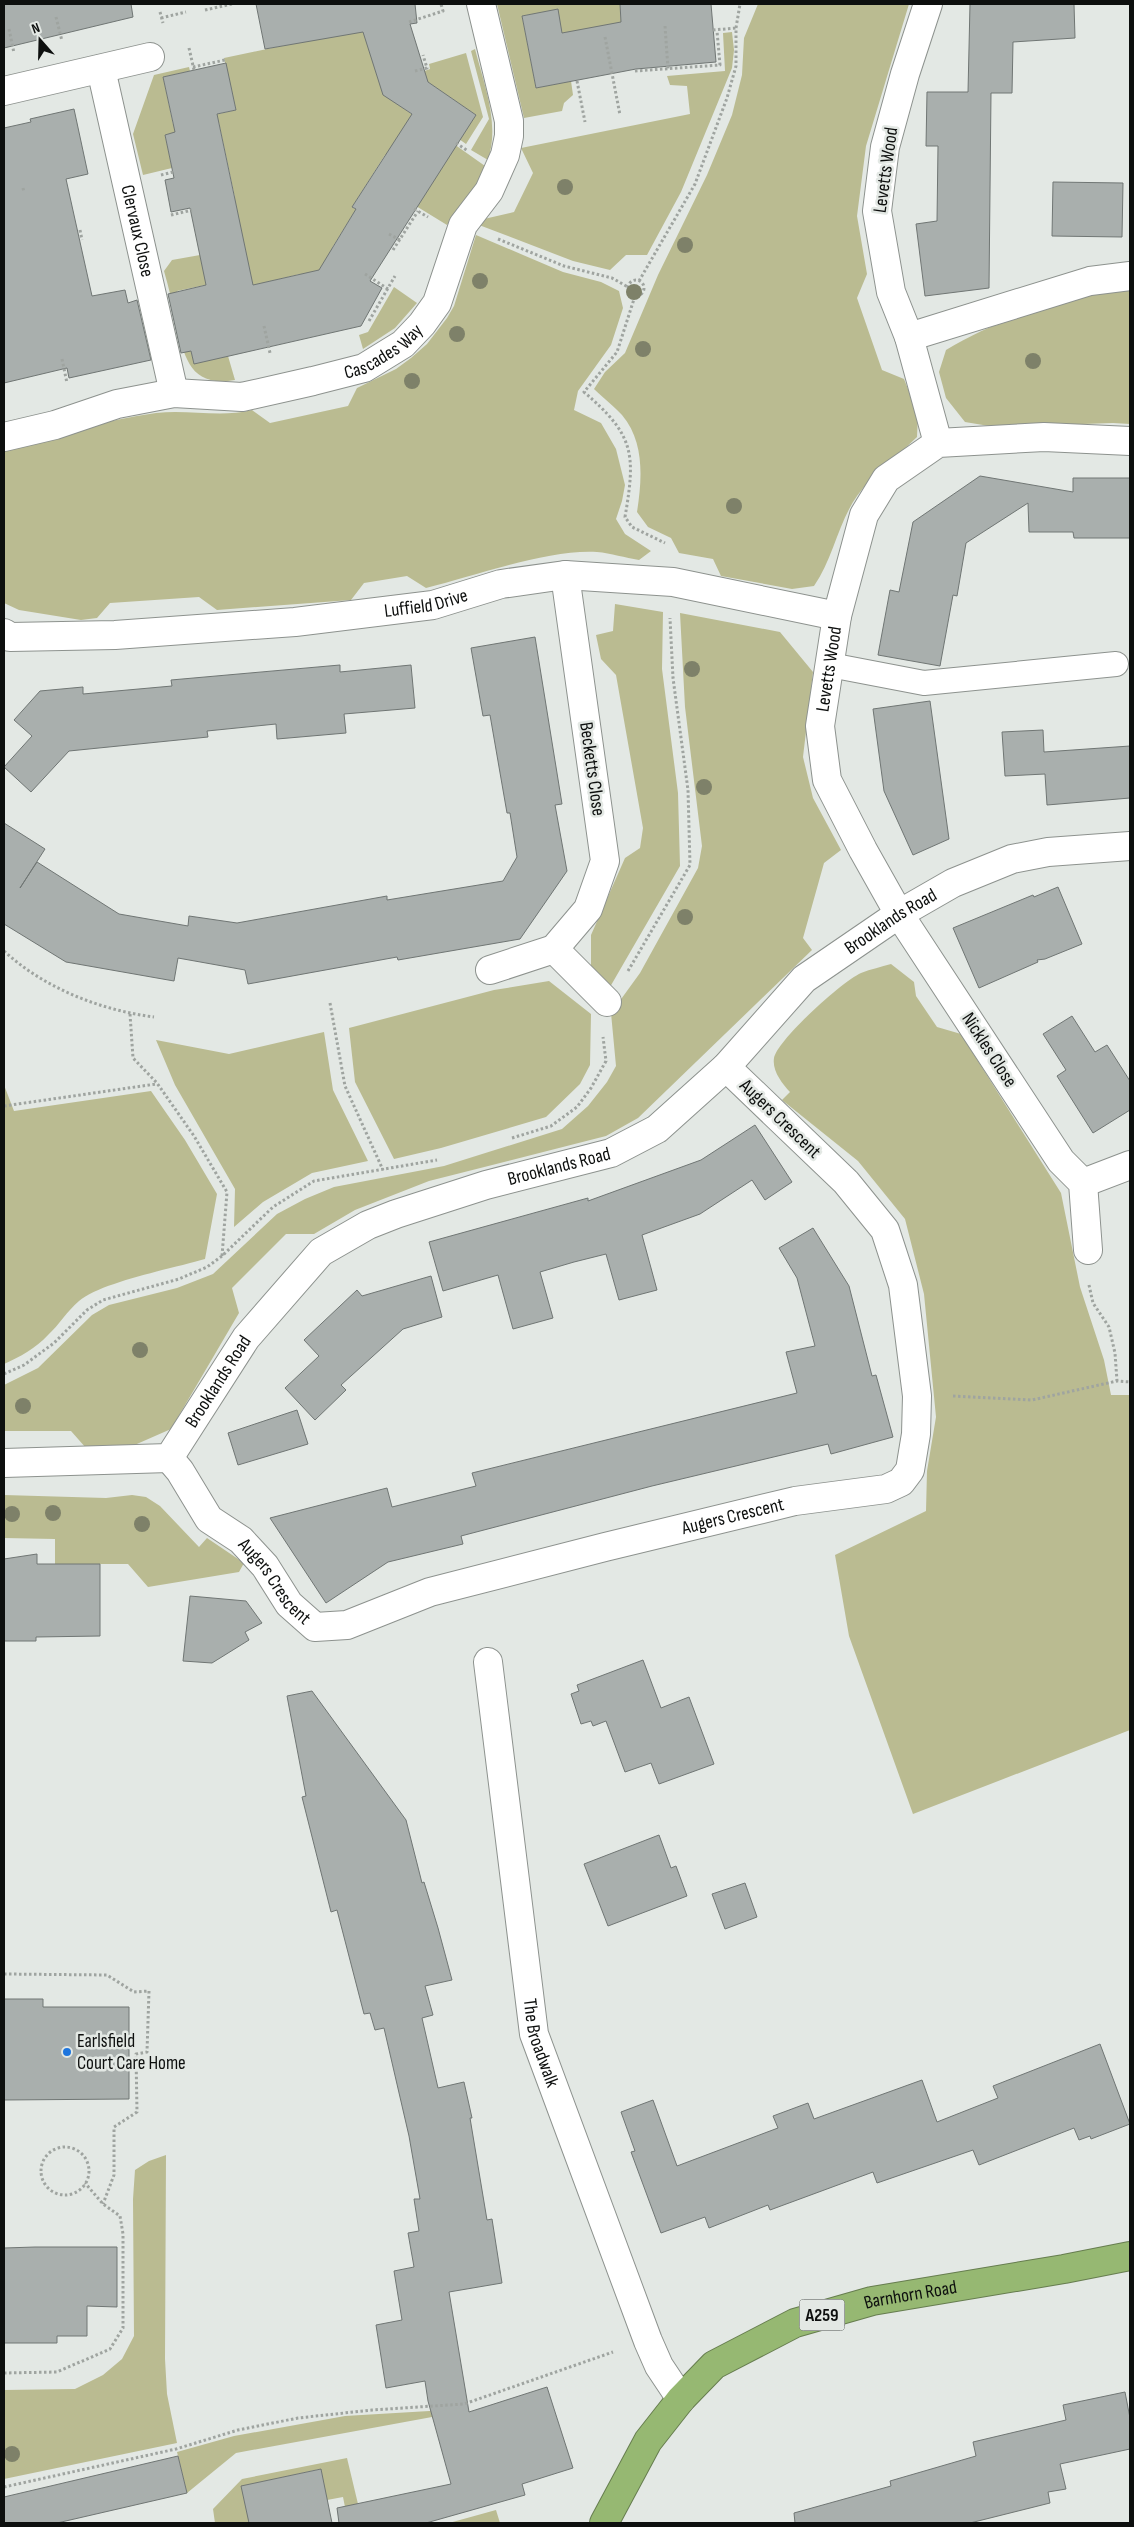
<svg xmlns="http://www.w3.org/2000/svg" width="1134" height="2527" font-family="'Sofia Sans Condensed',sans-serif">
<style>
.green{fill:#babb91}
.building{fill:#a9afad;stroke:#707674}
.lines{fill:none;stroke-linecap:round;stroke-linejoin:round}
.lane-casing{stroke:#8d928e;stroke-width:26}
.street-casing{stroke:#8d928e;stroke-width:30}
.highway-casing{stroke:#667d4f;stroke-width:30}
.path{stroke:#9fa4a0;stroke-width:3;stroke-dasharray:2.5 2.5;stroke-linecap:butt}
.lane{stroke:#fff;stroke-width:24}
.street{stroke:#fff;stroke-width:28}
.highway{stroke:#96b872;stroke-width:28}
.tree{fill:#7e8169}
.poi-dot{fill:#1d75de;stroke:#e3e8e4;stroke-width:2}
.labels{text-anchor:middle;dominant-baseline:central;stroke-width:5;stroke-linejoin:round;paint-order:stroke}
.shield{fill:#e3e8e4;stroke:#4d504e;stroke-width:1}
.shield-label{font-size:18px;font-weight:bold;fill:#0d0f0e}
.street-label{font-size:19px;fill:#0d0f0e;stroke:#e3e8e4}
.poi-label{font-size:19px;fill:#0d0f0e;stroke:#e3e8e4;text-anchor:start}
</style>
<rect width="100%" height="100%" fill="#e3e8e4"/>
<path class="green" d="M 306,4 L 363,4 L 372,31 L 416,74 L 430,69 L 429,64 L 466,53 L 483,117 L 466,144 L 459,139 L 476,115 L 416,74 L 396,103 L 485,166 L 478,182 L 447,225 L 416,206 L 385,155 L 352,207 L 390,231 L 353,214 L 332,248 L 367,271 L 310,316 L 300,274 L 259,284 L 269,325 L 210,284 L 177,291 L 194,363 L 228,356 L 235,380 C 191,388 184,358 177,324 C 173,306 169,288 164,271 L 172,260 L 200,255 L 191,208 L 235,198 L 219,123 L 165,135 L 172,168 L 143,175 L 133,134 L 154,75 L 189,67 L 190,71 L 163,77 L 173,124 L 236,110 L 224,58 L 314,39 Z
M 497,4 L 620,4 L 622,35 L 562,33 L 557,10 L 522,16 L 536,88 L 571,81 L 573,95 L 564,103 L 562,111 L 524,118 Z
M 758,4 L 909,4 L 866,146 L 857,216 L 867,274 L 857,298 L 882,370 L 904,379 L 918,414 L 917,437 C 897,457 873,473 857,496 C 838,523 833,559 814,586 L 792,589 L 721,576 L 713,559 L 679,553 L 671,538 L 648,527 L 637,512 C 642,480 645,442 622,415 C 614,406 603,398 594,389 L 605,372 L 625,353 L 658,275 L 707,175 L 732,115 L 742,75 L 744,38 Z
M 732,32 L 734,50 L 732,68 L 681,192 L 647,255 L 626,255 L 610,270 L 573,261 L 479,225 L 484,219 L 514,212 L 533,173 L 521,148 L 690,114 L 687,86 L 670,85 L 667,76 L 725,71 L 723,33 Z
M 475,49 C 484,85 500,123 488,160 L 471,150 L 489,119 L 471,51 Z
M 476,235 L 563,272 L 601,282 L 619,291 L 623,308 L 611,345 L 578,391 L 574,410 L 601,423 L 616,449 L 625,485 L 622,501 L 616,519 L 625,534 L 651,551 L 639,560 C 625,558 611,553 597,552 C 548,549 475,576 426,588 L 407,576 L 364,583 L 351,600 L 217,610 L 199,597 L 110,603 L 97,618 L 81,620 L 19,610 L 4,603 L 4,450 C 53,435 105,420 156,413 C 188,409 220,418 252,410 L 270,423 L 348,406 L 357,388 L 396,369 L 411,358 L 427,344 L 447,318 L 454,306 Z
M 1130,285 L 1130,424 L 1113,423 L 995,427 L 965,422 L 946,398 L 939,372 L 946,350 C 1001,316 1067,300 1130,285 Z
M 394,287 L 417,303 L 395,328 L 363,349 L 359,335 L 368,332 Z
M 615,604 L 663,612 L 662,669 L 678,793 L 680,866 L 610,987 L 591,966 L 591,935 L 625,858 L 640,848 L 643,828 L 616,675 L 601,659 L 596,635 L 613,631 Z
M 680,613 L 780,632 L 813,672 L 803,757 L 813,798 L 841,850 L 824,863 L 803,938 L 812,950 L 638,1118 L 606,1136 L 429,1181 L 355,1210 L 314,1234 L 286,1234 L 232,1288 L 239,1313 L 171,1429 L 130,1447 L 86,1448 L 71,1431 L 4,1431 L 4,1385 L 38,1368 L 92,1315 L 109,1305 L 177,1288 L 213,1274 L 277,1214 L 305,1199 L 334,1187 L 444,1166 L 562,1129 L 588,1106 L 607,1082 L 616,1066 L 611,1013 L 640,973 L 698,868 L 702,846 L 685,707 Z
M 891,964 L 914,982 L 916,996 L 937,1027 L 961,1034 L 1061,1193 L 1080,1287 L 1104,1360 L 1111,1395 L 1130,1395 L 1130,1730 L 913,1814 L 849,1636 L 835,1555 L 926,1511 L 927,1471 L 936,1417 L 924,1294 L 905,1219 L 858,1161 L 782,1100 L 790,1092 C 782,1083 772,1071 774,1058 C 778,1039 843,981 861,973 C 871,969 881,967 891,964 Z
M 549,981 L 591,1014 L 590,1065 L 580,1084 L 546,1117 L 441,1148 L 394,1159 L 355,1082 L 349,1028 L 494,990 Z
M 324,1032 L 333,1090 L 368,1161 L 312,1173 L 263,1202 L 234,1227 L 235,1189 L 175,1085 L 156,1040 L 229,1054 Z
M 4,1085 L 14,1111 L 151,1091 L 185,1140 L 217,1194 L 205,1259 C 175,1268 101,1282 79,1301 C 67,1311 59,1325 48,1335 C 36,1348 20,1357 4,1364 Z
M 4,1495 L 106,1498 L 132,1495 L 146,1497 L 160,1506 L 199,1547 L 207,1538 L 244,1563 L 239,1572 L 148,1587 L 128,1564 L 55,1564 L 55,1539 L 4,1538 Z
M 166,2155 L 165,2359 L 167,2394 L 177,2443 L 4,2479 L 4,2390 L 75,2389 L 103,2375 L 122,2359 L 134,2336 L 133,2199 L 135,2170 L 149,2161 Z
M 463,2409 L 432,2417 L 236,2453 L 187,2493 L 177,2452 L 234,2436 L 345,2416 Z
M 347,2458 L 358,2504 L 345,2507 L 343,2497 L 327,2500 L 320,2469 L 248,2485 L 256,2522 L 215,2523 L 213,2509 L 242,2479 Z
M 496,2510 L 500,2523 L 449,2523 Z"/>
<path class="building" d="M 4,4 L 131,4 L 133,17 L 4,48 Z
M 256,4 L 415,4 L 417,23 L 410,24 L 428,82 L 476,115 L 370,281 L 382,288 L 361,326 L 194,364 L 191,351 L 181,353 L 168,294 L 206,285 L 190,208 L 171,212 L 165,180 L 174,178 L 165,135 L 175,132 L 163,77 L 226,63 L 236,110 L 217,114 L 253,285 L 319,270 L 356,209 L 352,207 L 412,114 L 383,95 L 363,32 L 265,49 Z
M 620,4 L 711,4 L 716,62 L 636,69 L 536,88 L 522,16 L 558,9 L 562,33 L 621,22 Z
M 970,4 L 1074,4 L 1075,38 L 1013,42 L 1012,93 L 991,93 L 989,288 L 925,296 L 916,224 L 937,221 L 938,146 L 926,146 L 927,92 L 968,92 Z
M 74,109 L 88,174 L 66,179 L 92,296 L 125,290 L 128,303 L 137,300 L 151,360 L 69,378 L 67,368 L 4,383 L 4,128 L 31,122 L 30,119 Z
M 1053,182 L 1123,183 L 1122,237 L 1052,236 Z
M 980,476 L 1073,492 L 1073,478 L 1130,478 L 1130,538 L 1074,538 L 1073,532 L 1029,532 L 1028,503 L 966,543 L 957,596 L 953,595 L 940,666 L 878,655 L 890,590 L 899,592 L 913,522 Z
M 535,637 L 562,804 L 555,805 L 567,871 L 520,939 L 398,960 L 397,957 L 248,984 L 245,970 L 178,958 L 174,981 L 66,962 L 4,924 L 4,823 L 45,849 L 20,888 L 37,862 L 119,914 L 188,926 L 189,916 L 237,923 L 387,896 L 387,900 L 503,881 L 517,857 L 510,813 L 507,813 L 490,715 L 483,716 L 471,648 Z
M 340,665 L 340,672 L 411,665 L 415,708 L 344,714 L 346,733 L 277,739 L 276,724 L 207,731 L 208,737 L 69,751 L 31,792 L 4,767 L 32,736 L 14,720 L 40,691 L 83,687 L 83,694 L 172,686 L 171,680 Z
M 930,701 L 949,839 L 913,855 L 884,791 L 873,709 Z
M 1043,730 L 1044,752 L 1130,746 L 1130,798 L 1047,805 L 1045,774 L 1005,776 L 1002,732 Z
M 1058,887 L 1082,944 L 1045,959 L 1037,960 L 1038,962 L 979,988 L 953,928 L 1033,895 L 1034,897 Z
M 1072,1016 L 1095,1052 L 1107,1045 L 1130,1081 L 1130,1110 L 1093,1133 L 1057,1076 L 1066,1070 L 1043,1034 Z
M 755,1125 L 792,1182 L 765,1200 L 752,1180 L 700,1214 L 642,1235 L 657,1290 L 619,1300 L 606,1254 L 574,1262 L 540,1272 L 553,1318 L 513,1329 L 498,1275 L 443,1291 L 429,1242 L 588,1198 L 588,1201 L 701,1160 Z
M 813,1228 L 849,1286 L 872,1376 L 876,1375 L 893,1437 L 831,1454 L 828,1444 L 652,1486 L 461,1536 L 463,1544 L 388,1562 L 326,1603 L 270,1518 L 387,1488 L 392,1507 L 476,1486 L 472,1473 L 797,1393 L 786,1352 L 815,1346 L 797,1278 L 779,1248 Z
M 431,1276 L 442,1317 L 403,1329 L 341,1385 L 346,1390 L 315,1420 L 285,1388 L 319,1356 L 304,1340 L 357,1290 L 362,1296 Z
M 297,1410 L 308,1444 L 238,1465 L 228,1433 Z
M 37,1554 L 37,1564 L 100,1564 L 100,1636 L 36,1637 L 36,1641 L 4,1641 L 4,1559 Z
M 190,1596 L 246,1601 L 262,1623 L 245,1632 L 249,1640 L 212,1663 L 183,1661 Z
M 643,1660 L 661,1708 L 689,1697 L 714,1764 L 659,1784 L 651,1763 L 625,1772 L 606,1721 L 593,1726 L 591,1721 L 581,1724 L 571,1694 L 579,1691 L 577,1685 Z
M 312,1691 L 406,1820 L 422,1883 L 424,1882 L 438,1928 L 452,1980 L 425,1986 L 433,2015 L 422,2018 L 438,2088 L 464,2082 L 472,2118 L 470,2118 L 487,2220 L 492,2219 L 502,2283 L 449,2292 L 469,2412 L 547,2387 L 573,2468 L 522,2484 L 525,2495 L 426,2523 L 339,2523 L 337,2508 L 451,2484 L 428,2401 L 425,2381 L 386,2388 L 376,2325 L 402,2320 L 394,2271 L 414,2267 L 408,2233 L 419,2231 L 414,2199 L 420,2199 L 409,2136 L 384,2028 L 375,2030 L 370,2013 L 364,2014 L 337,1910 L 331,1912 L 302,1797 L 306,1796 L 287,1696 Z
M 659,1835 L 671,1868 L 676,1866 L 687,1896 L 608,1926 L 584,1864 Z
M 745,1883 L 757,1917 L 725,1929 L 712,1894 Z
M 4,1999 L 43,1999 L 43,2007 L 129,2007 L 129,2099 L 4,2100 Z
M 1100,2044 L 1130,2124 L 1091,2139 L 1090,2136 L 1079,2140 L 1074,2128 L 979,2165 L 973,2150 L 877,2183 L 873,2172 L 770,2210 L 768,2205 L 709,2228 L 705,2217 L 661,2233 L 631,2152 L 635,2151 L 621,2112 L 653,2100 L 677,2166 L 778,2128 L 773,2116 L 808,2103 L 814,2119 L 922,2080 L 937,2122 L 998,2098 L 993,2086 Z
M 35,2247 L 117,2247 L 117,2307 L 87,2306 L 87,2336 L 57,2336 L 57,2343 L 4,2343 L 4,2248 Z
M 1125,2392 L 1130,2418 L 1130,2449 L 1060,2464 L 1066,2489 L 1048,2492 L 1050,2503 L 970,2523 L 795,2523 L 794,2513 L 891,2486 L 890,2481 L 976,2456 L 973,2442 L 1066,2420 L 1063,2405 Z
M 178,2456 L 187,2493 L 57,2523 L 4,2523 L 4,2497 Z
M 321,2469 L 332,2523 L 249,2523 L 241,2486 Z"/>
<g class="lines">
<defs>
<path id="lane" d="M 830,665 L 924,683 L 1116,664"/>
<g id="street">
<path d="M 928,4 L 905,74 L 885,147 L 877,211 L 891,292 L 909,337 L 938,443"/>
<path id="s1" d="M 101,69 L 174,393"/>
<path d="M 4,91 L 150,57"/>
<path d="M 909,337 L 1090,281 L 1130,276"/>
<path id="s2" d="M 4,437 L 55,425 L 117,404 L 174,393 L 242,397 L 313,381 L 364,368 L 403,344 L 422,324 L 437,303 L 463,225 L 489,191 L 505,155 L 509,136 L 509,121 L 481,4"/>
<path id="s3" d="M 4,633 L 10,637 L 115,635 L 295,622 L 433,605 L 501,584 L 565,575 L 673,582 L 837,616"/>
<path d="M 554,949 L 607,1002"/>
<path d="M 490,970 L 554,949 L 588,909 L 605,861 L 565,575"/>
<path d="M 1083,1183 L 1130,1165"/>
<path id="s4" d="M 1088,1250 L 1083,1183 L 1061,1161 L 899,914 L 863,850 L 827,780 L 820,726 L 837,616 L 864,515 L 886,479 L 938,443 L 1044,437 L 1130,441"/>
<path id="s5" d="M 169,1458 L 180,1471 L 209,1519 L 241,1540 L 265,1566 L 289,1604 L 315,1627 L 347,1625 L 430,1592 L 605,1547 L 795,1501 L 886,1489 L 901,1482 L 910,1470 L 916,1434 L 917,1396 L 903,1285 L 885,1230 L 846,1182 L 726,1067"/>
<path id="s6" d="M 4,1463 L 169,1458 L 246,1338 L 321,1252 L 368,1225 L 396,1214 L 486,1185 L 611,1153 L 657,1129 L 726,1067 L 804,979 L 899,914 L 953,883 L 1012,859 L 1048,852 L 1130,846"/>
<path id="s7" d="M 488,1662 L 534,2034 L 648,2341 L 659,2366 L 681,2399"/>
</g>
<g id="highway">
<path id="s8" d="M 604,2523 L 648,2441 L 681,2399 L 714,2365 L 795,2323 L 872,2301 L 1064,2269 L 1130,2256"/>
</g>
</defs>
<use href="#lane" class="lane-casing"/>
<use href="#street" class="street-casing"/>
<use href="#highway" class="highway-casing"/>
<path class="path" d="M 205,10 L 232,4
M 160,12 L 163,23
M 56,17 L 62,41
M 161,18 L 186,12
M 409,22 L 443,11 L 441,4
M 665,26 L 668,69
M 9,29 L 14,53
M 713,30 L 736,28
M 605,37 L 620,115
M 189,48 L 194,70
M 193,67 L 225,60
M 415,71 L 427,68 L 423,55
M 635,71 L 720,65 L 717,31
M 577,81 L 585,122
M 456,143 L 468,151
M 161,175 L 173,172
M 23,188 L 24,192
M 414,209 L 428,217
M 171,215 L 192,210
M 80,230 L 82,240
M 389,234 L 400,240
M 498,239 L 564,266 L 612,278 L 628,287
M 393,250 L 418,211
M 365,274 L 388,289
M628 288a8 8 0 1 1 16 0a8 8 0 1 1-16 0Z
M 639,281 L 695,184 L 727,98 L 736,66 L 736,28 L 740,4
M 635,296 L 617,352 L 584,392 C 634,435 636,453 625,517 L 632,527 L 665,543
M 369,321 L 395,276
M 264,326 L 270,353
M 62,359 L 67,383
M 4,951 C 44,988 100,1010 154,1017
M 628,971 L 690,865 L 688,790 L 673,678 L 670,618
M 330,1003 L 345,1086 L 383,1170
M 130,1014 L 133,1058 L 157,1083 L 194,1136 L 227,1192 L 222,1256
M 4,1106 L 156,1084
M 512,1138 L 551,1126 L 577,1107 L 591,1088 L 606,1061 L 603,1037
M 1089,1285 L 1093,1303 L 1109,1327 L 1115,1353 L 1117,1381
M 4,1374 L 24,1365 L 54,1343 L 87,1310 L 103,1300 L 179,1279 L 207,1267 L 222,1256 L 273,1207 L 314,1181 L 437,1160
M 953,1396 L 1032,1400 L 1117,1381 L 1130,1382
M 4,1974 L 107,1975 L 134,1992 L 149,1991 L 147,2052 L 136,2054 L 137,2112 L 114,2127 L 114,2175 L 103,2204
M41 2171a24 24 0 1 1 48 0a24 24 0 1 1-48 0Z
M 4,2373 L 57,2372 L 110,2349 L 123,2328 L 123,2234 L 120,2216 L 103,2204 L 85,2183
M 4,2487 L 176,2449 L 238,2430 L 298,2418 L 372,2410 L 464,2404 L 613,2352"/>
<use href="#lane" class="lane"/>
<use href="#street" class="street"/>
<use href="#highway" class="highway"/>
</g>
<g class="tree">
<circle cx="565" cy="187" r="8"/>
<circle cx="685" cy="245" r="8"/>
<circle cx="480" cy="281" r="8"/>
<circle cx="634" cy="292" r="8"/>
<circle cx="457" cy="334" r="8"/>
<circle cx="643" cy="349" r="8"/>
<circle cx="1033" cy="361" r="8"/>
<circle cx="412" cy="381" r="8"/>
<circle cx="734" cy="506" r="8"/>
<circle cx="692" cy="669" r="8"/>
<circle cx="704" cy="787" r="8"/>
<circle cx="685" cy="917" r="8"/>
<circle cx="140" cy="1350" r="8"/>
<circle cx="23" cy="1406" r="8"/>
<circle cx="53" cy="1513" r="8"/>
<circle cx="12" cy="1514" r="8"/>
<circle cx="142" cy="1524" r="8"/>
<circle cx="12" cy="2454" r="8"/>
</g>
<circle class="poi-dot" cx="67" cy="2052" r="5"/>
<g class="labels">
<rect class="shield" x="799.5" y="2299.5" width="45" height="31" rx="4"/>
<g class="shield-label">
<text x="822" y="2315">A259</text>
</g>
<g class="street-label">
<text transform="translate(886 170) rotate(-82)">Levetts Wood</text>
<text stroke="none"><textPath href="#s1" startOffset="166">Clervaux Close</textPath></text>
<text stroke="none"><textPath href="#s2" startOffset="394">Cascades Way</textPath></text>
<text stroke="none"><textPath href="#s3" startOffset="425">Luffield Drive</textPath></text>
<text stroke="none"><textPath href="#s4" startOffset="658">Levetts Wood</textPath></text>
<text transform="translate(592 769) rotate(82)">Becketts Close</text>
<text stroke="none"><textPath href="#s6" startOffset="1096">Brooklands Road</textPath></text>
<text transform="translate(989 1050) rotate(57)">Nickles Close</text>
<text transform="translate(780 1119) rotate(44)">Augers Crescent</text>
<text stroke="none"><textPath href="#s6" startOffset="676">Brooklands Road</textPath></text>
<text stroke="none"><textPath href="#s6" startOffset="256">Brooklands Road</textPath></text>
<text stroke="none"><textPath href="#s5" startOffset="660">Augers Crescent</textPath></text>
<text stroke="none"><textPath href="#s5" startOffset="165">Augers Crescent</textPath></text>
<text stroke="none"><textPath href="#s7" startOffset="385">The Broadwalk</textPath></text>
<text stroke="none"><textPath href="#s8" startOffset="404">Barnhorn Road</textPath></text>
</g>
<g class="poi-label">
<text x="77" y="2041">Earlsfield<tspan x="77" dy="22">Court Care Home</tspan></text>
</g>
</g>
<rect width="1134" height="2527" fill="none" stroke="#0d0f0e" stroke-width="10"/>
<g transform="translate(40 40) rotate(340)" stroke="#e3e8e4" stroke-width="4" paint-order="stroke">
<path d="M0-4L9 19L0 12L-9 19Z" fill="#0d0f0e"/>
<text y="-8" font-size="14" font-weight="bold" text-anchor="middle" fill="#0d0f0e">N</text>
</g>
</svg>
